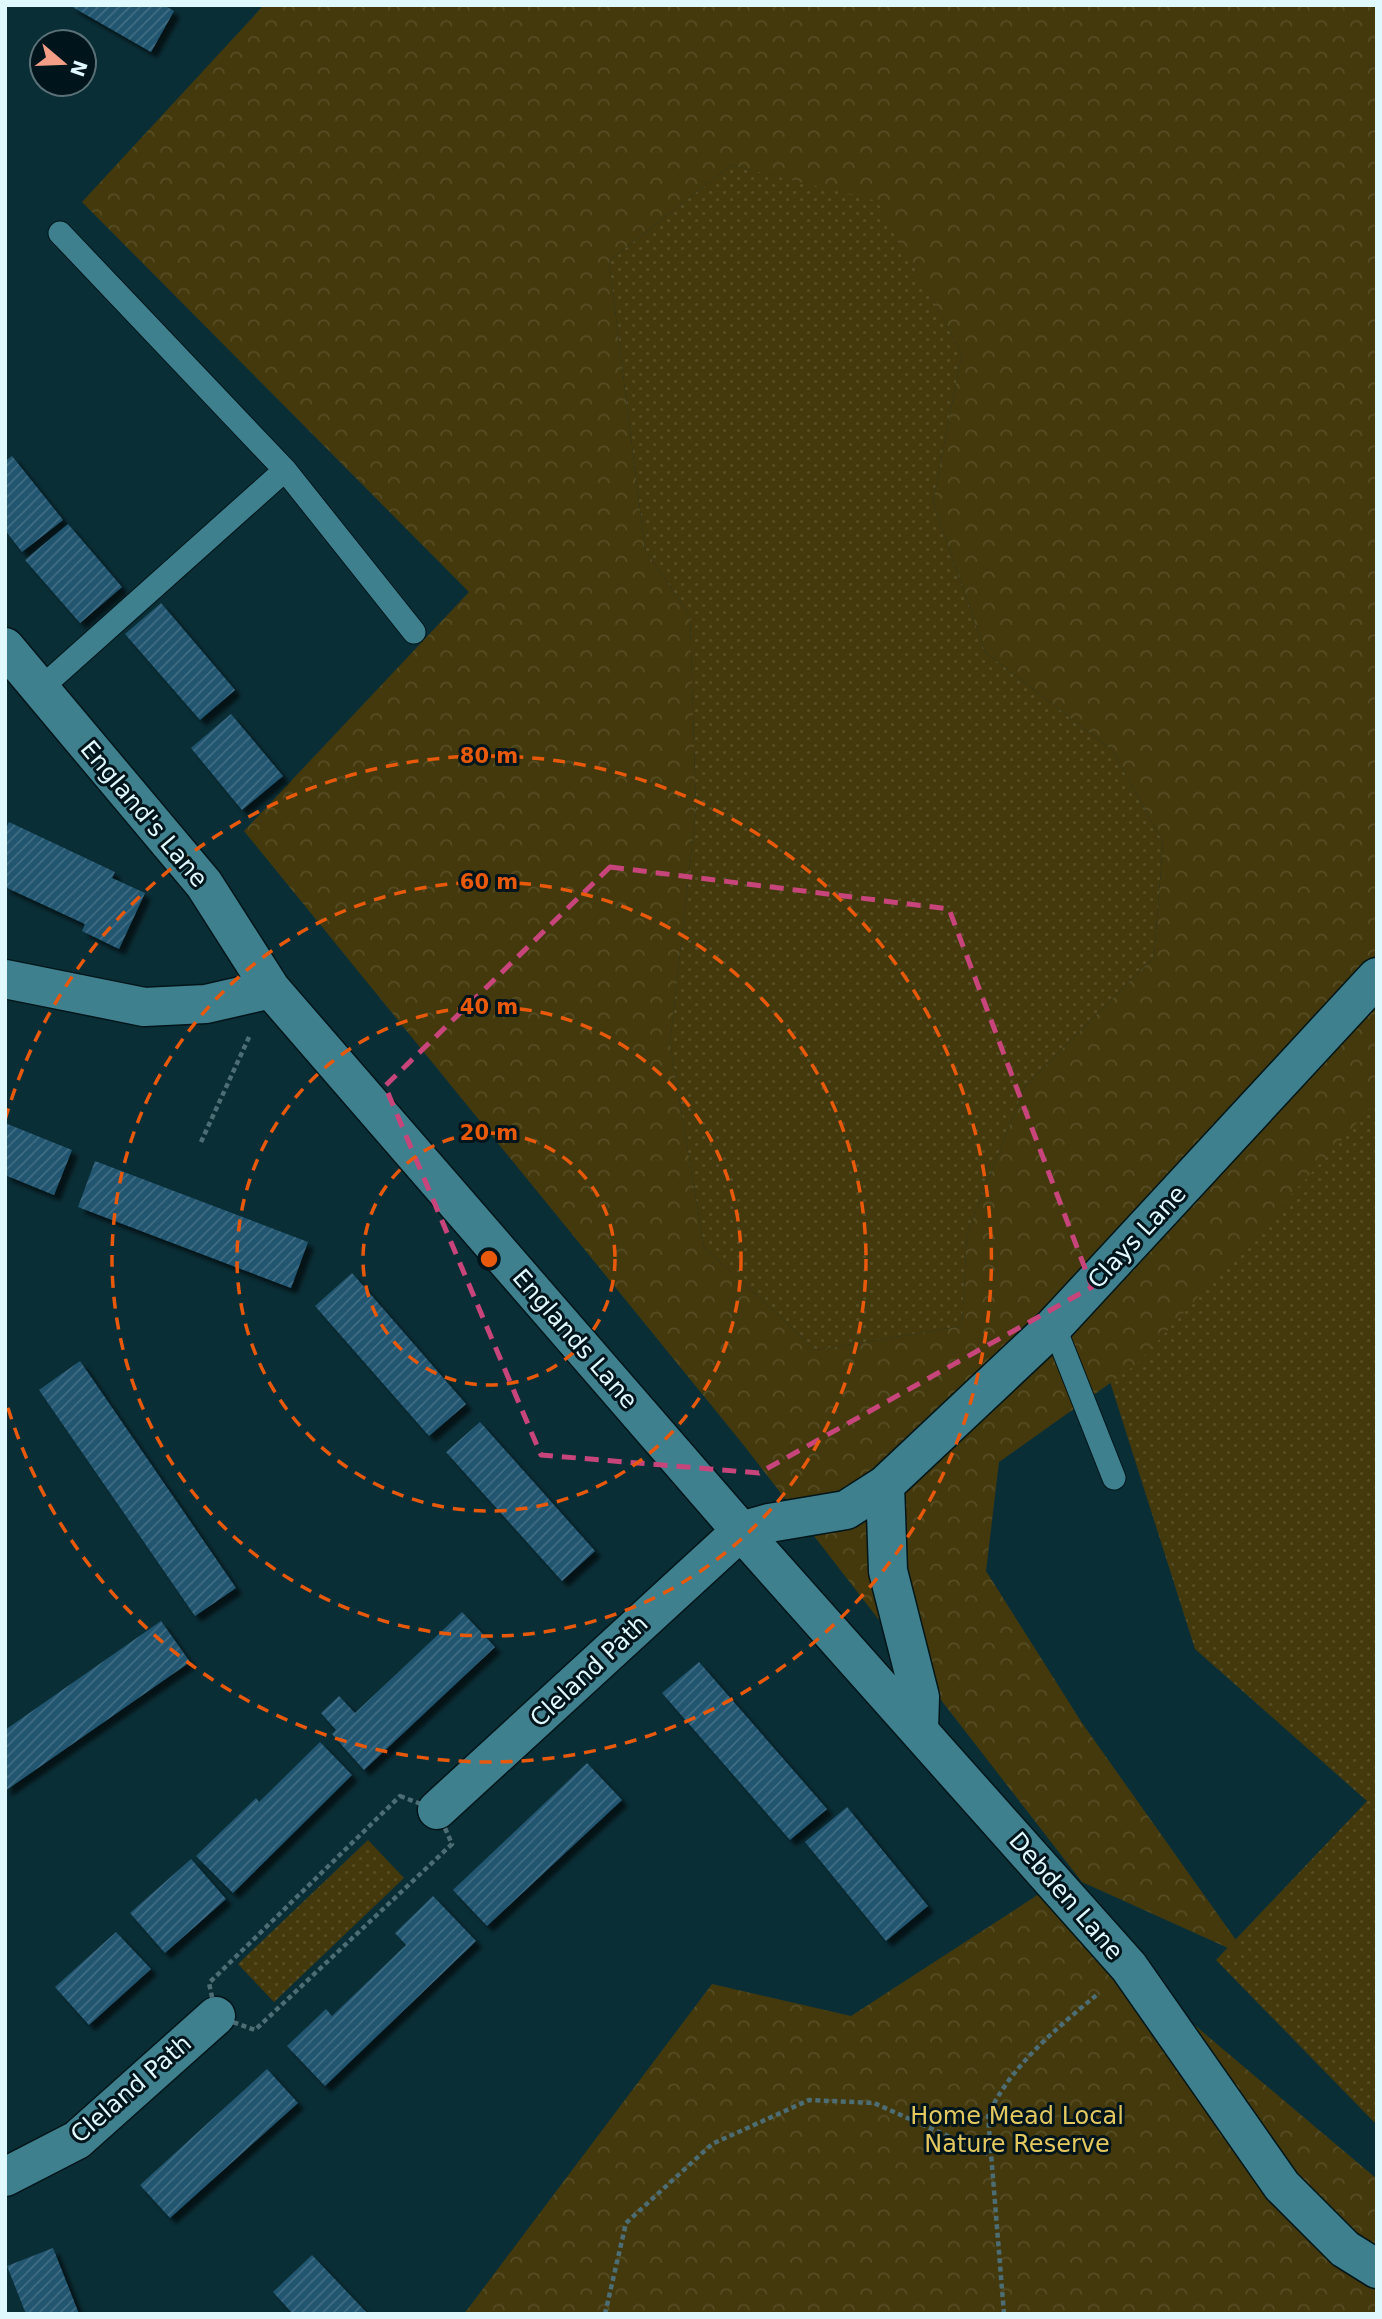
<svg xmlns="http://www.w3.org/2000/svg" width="1382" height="2319" font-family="'DejaVu Sans',sans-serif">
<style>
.grass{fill:url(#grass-dots)}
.forest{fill:url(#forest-crowns);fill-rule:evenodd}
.building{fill:url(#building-hatch);filter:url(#shadow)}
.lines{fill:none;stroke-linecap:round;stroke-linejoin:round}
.service-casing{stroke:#021519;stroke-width:25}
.minor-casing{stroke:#021519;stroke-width:41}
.path{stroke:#4c6d74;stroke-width:4.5;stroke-dasharray:5 3.5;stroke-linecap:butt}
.service{stroke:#3f808f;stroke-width:23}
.minor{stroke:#3f808f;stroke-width:38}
.marked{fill:none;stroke:#c8457c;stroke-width:5;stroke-dasharray:14 9;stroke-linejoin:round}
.ring{fill:none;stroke:#e8590c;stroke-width:3.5;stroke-dasharray:12 9}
.labels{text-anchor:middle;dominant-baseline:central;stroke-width:6;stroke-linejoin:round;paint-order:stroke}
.street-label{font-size:24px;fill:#dff9ff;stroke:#00151b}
.park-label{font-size:24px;fill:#e3c860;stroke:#00151b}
.centre{fill:#e8590c;stroke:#00151b;stroke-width:3.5}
.ring-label{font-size:21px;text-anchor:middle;font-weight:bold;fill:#e8590c;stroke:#00151b;stroke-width:6;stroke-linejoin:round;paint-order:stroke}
</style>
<defs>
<pattern id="grass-dots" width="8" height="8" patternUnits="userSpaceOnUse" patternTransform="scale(1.75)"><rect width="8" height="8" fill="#44390d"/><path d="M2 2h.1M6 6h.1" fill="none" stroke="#564d25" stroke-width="1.8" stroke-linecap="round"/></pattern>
<pattern id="forest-crowns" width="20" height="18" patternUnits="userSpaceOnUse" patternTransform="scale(1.75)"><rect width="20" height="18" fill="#44390d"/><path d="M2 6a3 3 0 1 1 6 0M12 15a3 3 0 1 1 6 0" fill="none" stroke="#564d25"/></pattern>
<pattern id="building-hatch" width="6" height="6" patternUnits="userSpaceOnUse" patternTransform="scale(1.75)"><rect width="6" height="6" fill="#21556f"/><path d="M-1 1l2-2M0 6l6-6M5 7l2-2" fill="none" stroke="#416e85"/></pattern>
<filter id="shadow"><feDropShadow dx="6" dy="6" stdDeviation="2" flood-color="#0009"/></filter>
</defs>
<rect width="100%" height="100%" fill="#0a2e36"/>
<path class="grass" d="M 731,165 L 877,200 L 962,353 L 933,501 L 985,652 L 1112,750 L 1163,842 L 1154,957 L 1025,1086 L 967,1234 L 962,1326 L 816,1350 L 704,1247 L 670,1043 L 696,810 L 690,615 L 645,550 L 609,261 Z
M 1377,1069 L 1377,2125 L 1216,1960 L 1367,1801 L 1195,1649 L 1105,1366 Z
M 368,1840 L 404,1878 L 274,2002 L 238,1964 Z"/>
<path class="forest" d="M 264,5 L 1377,5 L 1377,1101 L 1137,1364 L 999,1462 L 986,1571 L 1082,1723 L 1248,1957 L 1082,1882 L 742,1443 L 244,831 L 469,592 L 82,202 ZM 731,165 L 877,201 L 962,353 L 933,501 L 985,652 L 1112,750 L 1163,842 L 1154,957 L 1025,1086 L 967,1234 L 962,1326 L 816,1350 L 704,1247 L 670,1043 L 696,810 L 690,615 L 645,550 L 609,261 Z
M 1039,1894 L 1377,2179 L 1377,2314 L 464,2314 L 712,1984 L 851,2016 Z"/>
<path class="building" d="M 69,5 L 164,5 L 174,11 L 151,52 Z
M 12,456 L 63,520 L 22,552 L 5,530 L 5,461 Z
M 68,524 L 122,587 L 80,623 L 25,560 Z
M 161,603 L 235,690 L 200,720 L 125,634 Z
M 231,714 L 283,776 L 242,810 L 191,748 Z
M 9,822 L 115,872 L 112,878 L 145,893 L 119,949 L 82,931 L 85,924 L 5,887 L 5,830 Z
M 5,1123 L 72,1150 L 54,1195 L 5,1175 Z
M 95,1161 L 308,1242 L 291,1288 L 78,1207 Z
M 352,1273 L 466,1404 L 429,1436 L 315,1306 Z
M 80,1361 L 236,1588 L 195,1616 L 39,1390 Z
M 480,1422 L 595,1551 L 562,1581 L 446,1452 Z
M 462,1612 L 495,1647 L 364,1770 L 332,1734 L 336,1730 L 321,1713 L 339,1696 L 355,1713 Z
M 161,1621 L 190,1662 L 5,1791 L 5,1730 Z
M 699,1662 L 827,1809 L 790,1840 L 662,1693 Z
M 320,1742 L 352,1775 L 233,1893 L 196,1856 L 256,1798 L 259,1802 Z
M 587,1763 L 622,1800 L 487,1926 L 453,1890 Z
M 847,1807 L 928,1906 L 886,1941 L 805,1842 Z
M 191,1859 L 226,1899 L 165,1953 L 130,1913 Z
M 433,1896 L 476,1941 L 325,2086 L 287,2046 L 326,2009 L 332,2016 L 406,1945 L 395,1933 Z
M 116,1932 L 151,1969 L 89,2025 L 55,1987 Z
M 267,2069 L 298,2103 L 170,2218 L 140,2185 Z
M 53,2248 L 79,2314 L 26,2314 L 7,2266 Z
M 312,2255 L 368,2314 L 293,2314 L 273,2292 Z"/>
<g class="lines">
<defs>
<path id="service" d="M 60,233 L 285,470 L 414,632
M 40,689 L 285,470
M 1054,1326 L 1114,1478"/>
<path id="minor" d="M 5,647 L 204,884 L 271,989 L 741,1531 L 1129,1967 L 1282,2186 L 1345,2249 L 1377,2269
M 5,979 L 144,1007 L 206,1004 L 271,989
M 885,1485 L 888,1571 L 920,1697 L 919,1729
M 437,1810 L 741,1531 L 769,1523 L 846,1510 L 885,1485 L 1054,1326 L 1377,977
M 5,2177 L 77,2140 L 216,2016"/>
</defs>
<use href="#service" class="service-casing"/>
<use href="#minor" class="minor-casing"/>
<path class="path" d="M 201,1142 L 250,1035
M 400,1796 L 437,1810 L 452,1844 L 255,2030 L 216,2016 L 209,1983 Z
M 605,2314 L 626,2223 L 712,2144 L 809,2100 L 874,2103 L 990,2155
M 1004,2314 L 988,2116 C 1009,2067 1058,2027 1099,1993"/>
<use href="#service" class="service"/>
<use href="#minor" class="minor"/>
</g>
<path class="marked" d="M 610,867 L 949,909 L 1092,1287 L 759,1473 L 541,1455 L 385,1086 Z"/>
<g class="ring">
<circle cx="489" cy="1259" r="126"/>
<circle cx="489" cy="1259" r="252"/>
<circle cx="489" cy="1259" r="377"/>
<path d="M5 1120A503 503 0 1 1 5 1398"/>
</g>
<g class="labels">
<g class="street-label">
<text transform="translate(144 814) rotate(50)">England's Lane</text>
<text transform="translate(1137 1237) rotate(-47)">Clays Lane</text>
<text transform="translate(575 1339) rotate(49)">Englands Lane</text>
<text transform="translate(589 1671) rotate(-43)">Cleland Path</text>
<text transform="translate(1066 1896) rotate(49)">Debden Lane</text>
<text transform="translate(131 2089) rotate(-41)">Cleland Path</text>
</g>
<g class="park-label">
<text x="1017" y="2116">Home Mead Local<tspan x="1017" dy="28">Nature Reserve</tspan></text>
</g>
</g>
<circle cx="489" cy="1259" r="10" class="centre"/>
<g class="ring-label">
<text x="489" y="763">80 m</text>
<text x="489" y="889">60 m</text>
<text x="489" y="1014">40 m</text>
<text x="489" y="1140">20 m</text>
</g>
<rect width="1382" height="2319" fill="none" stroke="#dff9ff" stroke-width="14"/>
<g transform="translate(63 63) rotate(109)"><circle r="33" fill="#00151b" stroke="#597076" stroke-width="2"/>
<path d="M0-5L12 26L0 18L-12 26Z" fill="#f49e88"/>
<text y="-10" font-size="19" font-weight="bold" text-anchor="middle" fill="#dff9ff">N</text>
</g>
</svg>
